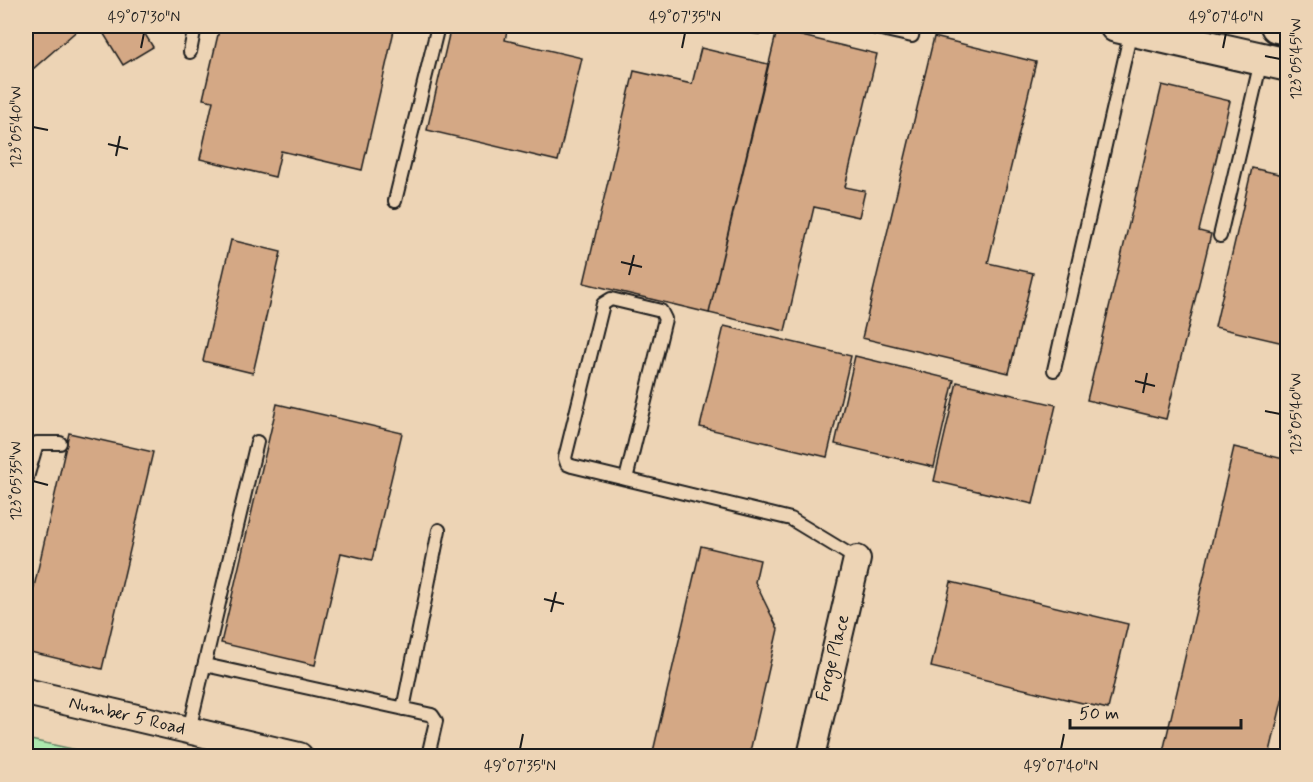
<svg xmlns="http://www.w3.org/2000/svg" width="1313" height="782" font-family="Mynerve,sans-serif">
<style>
.green{fill:#ace8ae;stroke:#648265;stroke-width:1.5}
.building{fill:#d4a885;stroke:#1c1c1c;stroke-width:1.5}
.lines{fill:none;stroke-linecap:round;stroke-linejoin:round}
.service-casing{stroke:#1c1c1c;stroke-width:16}
.minor-casing{stroke:#1c1c1c;stroke-width:30}
.tertiary-casing{stroke:#1c1c1c;stroke-width:36}
.service{stroke:#edd4b5;stroke-width:12}
.minor{stroke:#edd4b5;stroke-width:26}
.tertiary{stroke:#edd4b5;stroke-width:32}
.ticks{fill:none;stroke:#1c1c1c;stroke-width:2}
.labels{text-anchor:middle;dominant-baseline:central;stroke-width:4.5;stroke-linejoin:round;paint-order:stroke}
.street-label{font-size:18px;fill:#1c1c1c;stroke:#edd4b5}
.neatline{fill:none;stroke:#1c1c1c;stroke-width:2}
.ticks-label{font-size:15px;text-anchor:middle;fill:#1c1c1c}
</style>
<rect width="100%" height="100%" fill="#edd4b5"/>
<filter id="ink" filterUnits="userSpaceOnUse"><feTurbulence type="fractalNoise" baseFrequency=".0167" numOctaves="2"/><feDisplacementMap in="SourceGraphic" scale="12" xChannelSelector="R" yChannelSelector="G"/><feConvolveMatrix kernelMatrix="1 2 1 2 8 2 1 2 1" color-interpolation-filters="sRGB"/></filter>
<g filter="url(#ink)">
<path class="green" d="M 26,739 L 105,756 L 26,756 Z"/>
<path class="building" d="M 26,26 L 80,26 L 81,27 L 26,75 Z
M 99,26 L 152,26 L 143,31 L 153,47 L 123,65 Z
M 220,26 L 395,26 L 362,170 L 281,151 L 275,177 L 200,159 L 213,101 L 203,99 Z
M 451,26 L 508,26 L 505,40 L 582,58 L 558,161 L 427,130 Z
M 777,30 L 877,54 L 845,187 L 865,191 L 859,217 L 814,207 L 785,331 L 709,313 Z
M 934,37 L 1036,62 L 988,263 L 1033,273 L 1009,373 L 862,338 Z
M 701,48 L 768,64 L 709,313 L 584,283 L 634,71 L 692,84 Z
M 1162,85 L 1230,101 L 1199,231 L 1211,234 L 1166,419 L 1087,400 Z
M 1252,168 L 1288,176 L 1288,344 L 1215,327 Z
M 231,240 L 281,252 L 253,373 L 203,361 Z
M 724,326 L 851,356 L 827,457 L 700,427 Z
M 855,356 L 954,380 L 934,467 L 835,444 Z
M 957,382 L 1056,405 L 1033,504 L 934,481 Z
M 277,404 L 402,433 L 372,560 L 341,553 L 315,665 L 221,643 Z
M 69,433 L 153,452 L 102,669 L 26,651 L 26,622 Z
M 1234,447 L 1288,460 L 1288,676 L 1269,756 L 1162,756 Z
M 701,546 L 760,560 L 755,582 L 778,629 L 749,756 L 652,756 Z
M 951,582 L 1128,624 L 1108,709 L 931,667 Z"/>
<g class="lines">
<defs>
<path id="service" d="M 753,26 L 760,27
M 868,26 L 912,36 L 914,26
M 190,52 L 195,26
M 395,201 L 438,26
M 1220,236 L 1261,61
M 1054,370 L 1131,31
M 626,479 L 665,319 L 661,311 L 611,299 L 603,304 L 565,458 L 567,464 L 572,466 L 791,519 L 857,559
M 26,481 L 37,443 L 60,443
M 205,665 L 432,715 L 436,721 L 428,756
M 403,709 L 439,530
M 189,730 L 257,442"/>
<path id="minor" d="M 26,692 L 299,756
M 811,756 L 857,559"/>
<path id="tertiary" d="M 1116,26 L 1288,65
M 1277,26 L 1288,28"/>
</defs>
<use href="#service" class="service-casing"/>
<use href="#minor" class="minor-casing"/>
<use href="#tertiary" class="tertiary-casing"/>
<use href="#service" class="service"/>
<use href="#minor" class="minor"/>
<use href="#tertiary" class="tertiary"/>
</g>
</g>
<path class="ticks" d="M 141,48 L 144,33M 682,48 L 685,33M 1223,48 L 1226,33M 1265,56 L 1280,59M 33,127 L 48,130M 108,144 L 128,149M 116,156 L 120,136M 621,262 L 642,267M 629,275 L 634,255M 1135,381 L 1155,386M 1143,393 L 1147,373M 1265,411 L 1280,414M 33,481 L 48,485M 544,599 L 564,604M 551,612 L 556,592M 520,749 L 523,734M 1061,749 L 1064,734"/>
<g class="labels">
<g class="street-label">
<text transform="translate(833 658) rotate(-76)">Forge Place</text>
<text transform="translate(127 716) rotate(13)">Number 5 Road</text>
</g>
</g>
<rect width="1313" height="782" fill="none" stroke="#edd4b5" stroke-width="66"/>
<path d="M1070 719v9h171v-9" fill="none" stroke="#1c1c1c" stroke-width="3"/>
<text x="1079" y="719" font-size="18" fill="#1c1c1c" stroke="#edd4b5" stroke-width="4.5" paint-order="stroke">50 m</text>
<rect x="33" y="33" width="1247" height="716" class="neatline"/>
<g class="ticks-label">
<text x="144" y="22">49°07'30"N</text>
<text x="685" y="22">49°07'35"N</text>
<text x="1226" y="22">49°07'40"N</text>
<text transform="translate(1296 59) rotate(-90)" y="5">123°05'45"W</text>
<text transform="translate(16 127) rotate(-90)" y="5">123°05'40"W</text>
<text transform="translate(1296 414) rotate(-90)" y="5">123°05'40"W</text>
<text transform="translate(16 481) rotate(-90)" y="5">123°05'35"W</text>
<text x="520" y="771">49°07'35"N</text>
<text x="1061" y="771">49°07'40"N</text>
</g>
</svg>
